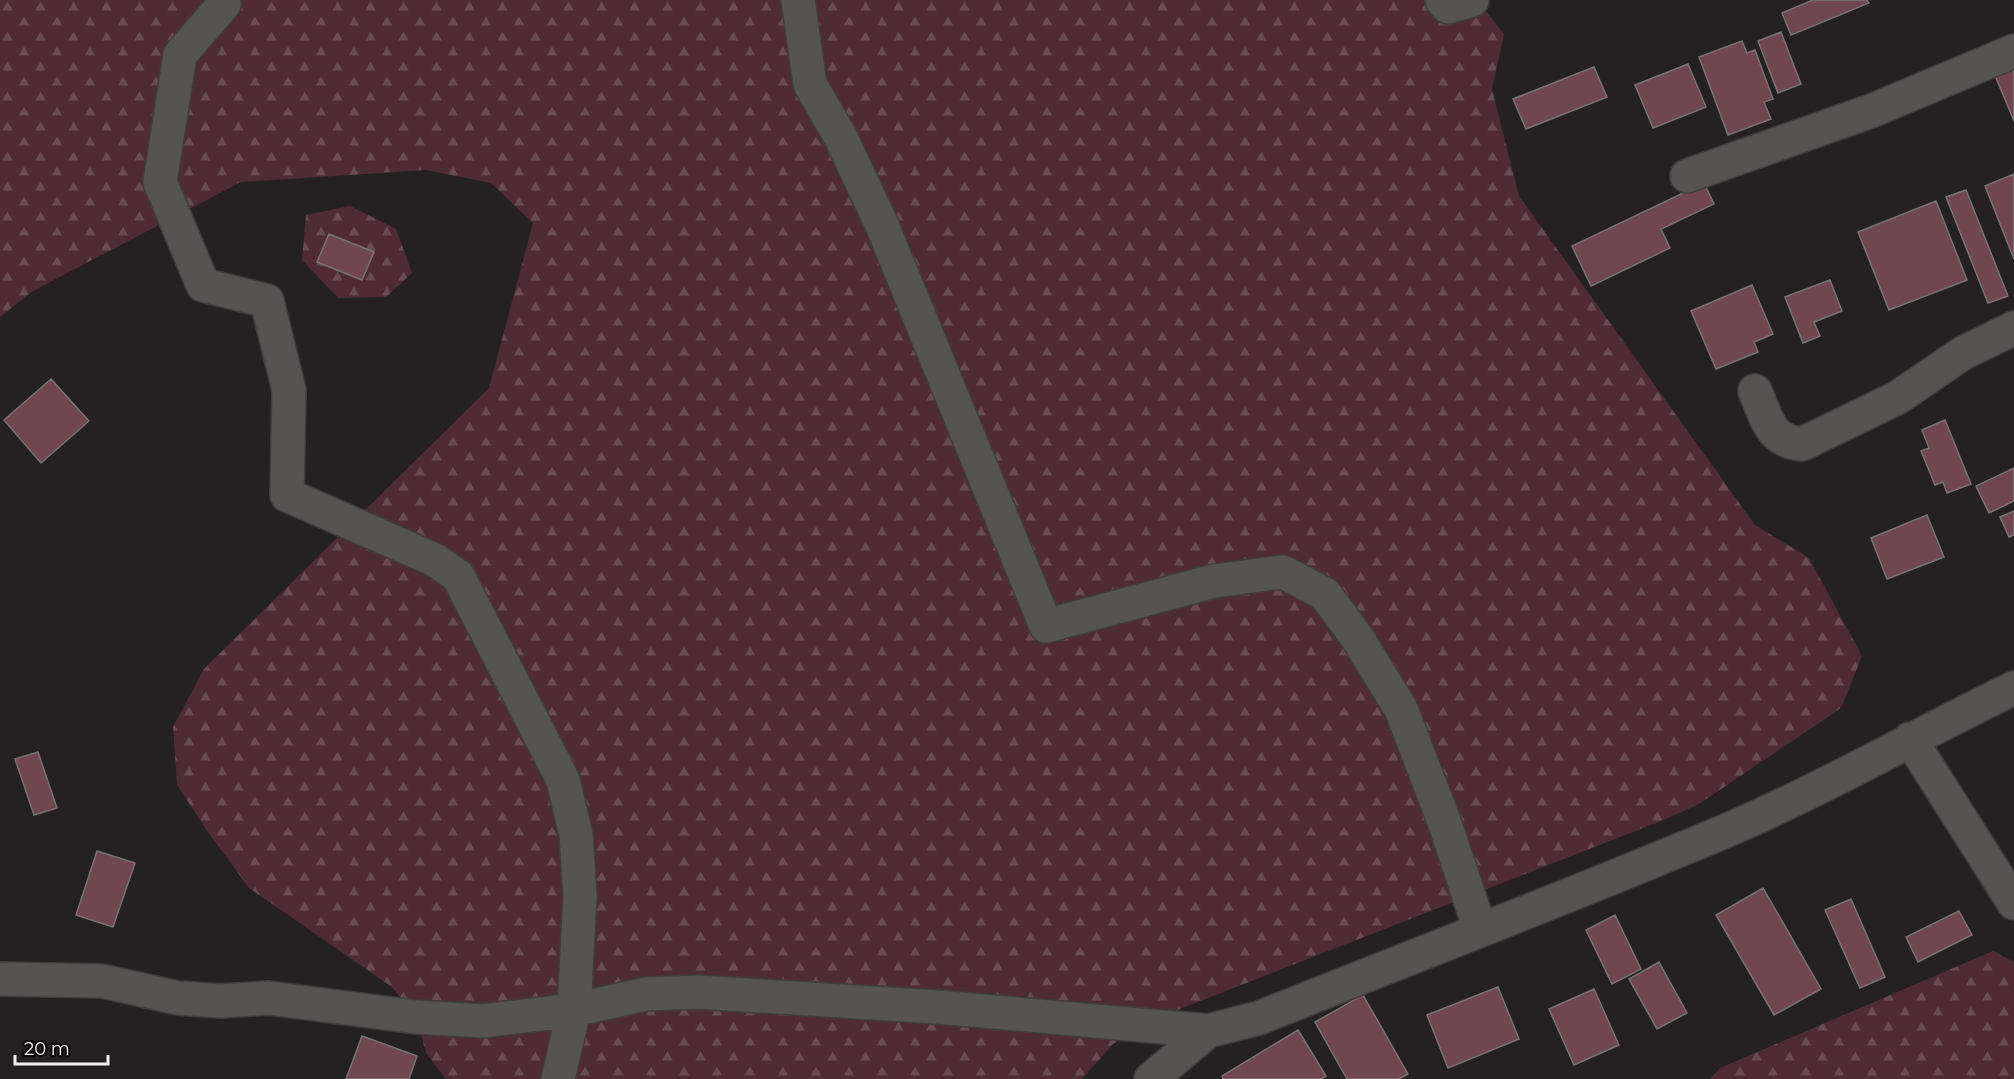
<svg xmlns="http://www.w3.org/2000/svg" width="2014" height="1079" font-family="Montserrat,sans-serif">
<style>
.forest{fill:url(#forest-firs)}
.building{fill:#704650;stroke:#787475;stroke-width:1.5}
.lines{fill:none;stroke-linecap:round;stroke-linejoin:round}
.minor-casing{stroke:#403d3e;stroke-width:36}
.minor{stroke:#565353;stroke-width:33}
</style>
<defs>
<pattern id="forest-firs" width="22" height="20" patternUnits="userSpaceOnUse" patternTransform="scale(1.5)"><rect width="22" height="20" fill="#4f2c35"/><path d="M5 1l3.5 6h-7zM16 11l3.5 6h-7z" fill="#694b53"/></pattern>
</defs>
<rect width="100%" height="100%" fill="#252122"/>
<path class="forest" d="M 0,0 L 1477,0 L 1504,34 L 1492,89 L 1519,196 L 1755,525 L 1809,558 L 1862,656 L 1841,708 L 1699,804 L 1661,821 L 1162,1016 L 1113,1044 L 1082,1079 L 446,1079 L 426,1053 L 416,1016 L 392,987 L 249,888 L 208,832 L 177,785 L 173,727 L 204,669 L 489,388 L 533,223 L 491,183 L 426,170 L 241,182 L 33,291 L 0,317 Z
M 350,206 L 396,229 L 412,273 L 386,297 L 338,298 L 302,260 L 306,215 Z
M 1993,951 L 2014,962 L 2014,1079 L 1710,1079 L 1720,1068 Z"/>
<path class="building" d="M 1813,0 L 1867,0 L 1869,3 L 1791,35 L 1782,13 Z
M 1781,32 L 1801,84 L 1778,93 L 1758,41 Z
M 1742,41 L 1747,53 L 1755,50 L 1773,99 L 1764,102 L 1771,119 L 1728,135 L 1699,57 Z
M 2014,56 L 2014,121 L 1991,66 Z
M 1688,64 L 1706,107 L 1653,128 L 1635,85 Z
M 1594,67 L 1607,97 L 1526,129 L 1513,99 Z
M 2014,174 L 2014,259 L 1985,186 Z
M 1704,183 L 1714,204 L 1661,229 L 1670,248 L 1591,286 L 1572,246 Z
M 1966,190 L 2008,296 L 1988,303 L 1946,197 Z
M 1936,201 L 1967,280 L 1889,310 L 1858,232 Z
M 329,234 L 374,252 L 362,280 L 317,262 Z
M 1830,280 L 1842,311 L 1814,322 L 1820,336 L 1803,343 L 1785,297 Z
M 1752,285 L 1773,334 L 1754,342 L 1758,352 L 1716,369 L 1691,311 Z
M 51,379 L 89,421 L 41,463 L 4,420 Z
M 1945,420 L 1971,484 L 1947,493 L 1943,482 L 1935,485 L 1921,451 L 1929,448 L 1922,430 Z
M 2014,468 L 2014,501 L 1989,513 L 1976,486 Z
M 2014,511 L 2014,535 L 2009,537 L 2000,517 Z
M 1927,515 L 1944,557 L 1887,579 L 1871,538 Z
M 38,752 L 57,808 L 34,815 L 15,759 Z
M 97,851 L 135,863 L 113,927 L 76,915 Z
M 1763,888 L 1821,989 L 1774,1015 L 1716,915 Z
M 1851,899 L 1885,977 L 1860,988 L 1825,910 Z
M 1959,911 L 1972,935 L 1918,962 L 1906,937 Z
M 1615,915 L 1641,969 L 1612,984 L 1586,930 Z
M 1659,962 L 1687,1013 L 1657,1029 L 1629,979 Z
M 1498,987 L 1519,1039 L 1448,1068 L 1427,1015 Z
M 1594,989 L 1619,1045 L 1574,1065 L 1549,1009 Z
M 1363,995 L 1408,1074 L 1399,1079 L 1347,1079 L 1315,1022 Z
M 1298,1030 L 1326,1076 L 1322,1079 L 1223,1079 L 1222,1076 Z
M 362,1036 L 417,1056 L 409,1079 L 346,1079 Z"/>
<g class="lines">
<defs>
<path id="minor" d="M 223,0 L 224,4 L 180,55 L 160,182 L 203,285 L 267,301 L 289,390 L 287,495 L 435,560 L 458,576 L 563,780 L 576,835 L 580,896 L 574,1010 L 558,1079
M 798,0 L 810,84 L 841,138 L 881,223 L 1046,626 L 1214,581 L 1283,572 L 1325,594 L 1358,639 L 1401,709 L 1444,821 L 1480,929
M 1442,0 L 1448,7 L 1472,0
M 1687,176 L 1871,111 L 2014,51
M 1755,391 C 1767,418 1769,441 1802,444 L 1897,398 L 1963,353 L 2014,328
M 1910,739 L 2014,903
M 0,979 L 102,981 L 178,998 L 221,1001 L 269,998 L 416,1017 L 483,1021 L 574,1010 L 646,994 L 698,992 L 937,1007 L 1208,1031 L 1259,1018 C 1416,955 1574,895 1730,829 C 1827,787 1919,734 2014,688
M 1151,1079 L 1208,1031"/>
</defs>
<use href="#minor" class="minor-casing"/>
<use href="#minor" class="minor"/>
</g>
<path d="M15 1055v9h93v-9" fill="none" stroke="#f3f0f1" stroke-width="3"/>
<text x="24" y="1055" font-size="18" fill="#f3f0f1" stroke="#0d0b0c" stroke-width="4.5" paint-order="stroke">20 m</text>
</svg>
